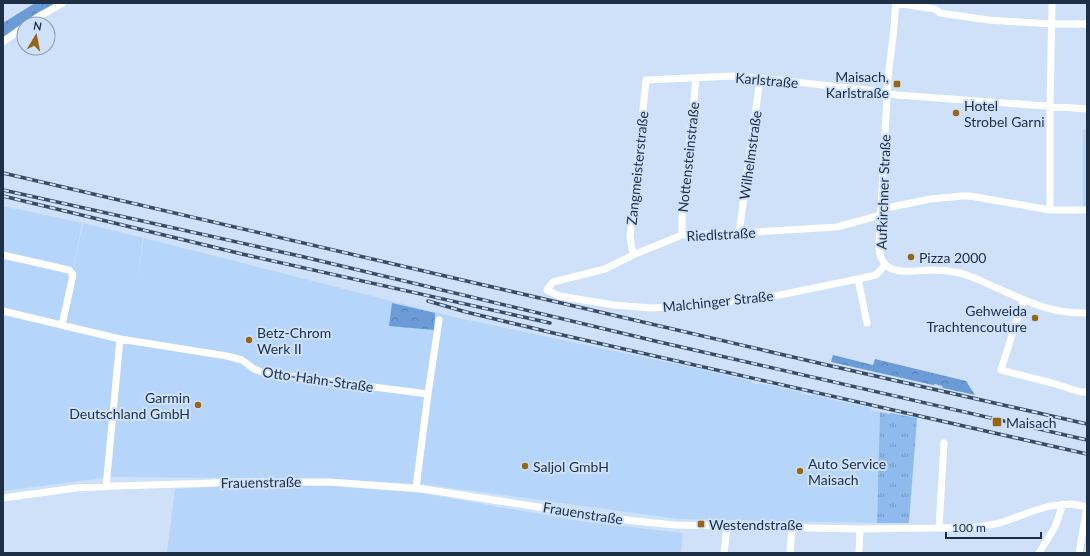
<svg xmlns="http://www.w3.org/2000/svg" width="1090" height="556" font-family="Lato,sans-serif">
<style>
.built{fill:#b6d5fa}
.grass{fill:url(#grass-tufts)}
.forest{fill:url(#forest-crowns)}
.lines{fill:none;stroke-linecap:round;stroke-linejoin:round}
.minor{stroke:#fff;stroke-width:7}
.rail-casing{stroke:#394b61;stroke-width:3.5}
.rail{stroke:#cee1f8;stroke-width:2;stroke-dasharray:6;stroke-linecap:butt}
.poi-dot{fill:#966617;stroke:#cee1f8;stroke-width:1.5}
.labels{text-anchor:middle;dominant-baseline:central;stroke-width:4;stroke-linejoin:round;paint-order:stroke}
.poi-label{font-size:14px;fill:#1d2f45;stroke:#cee1f8;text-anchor:start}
.street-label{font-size:14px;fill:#1d2f45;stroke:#cee1f8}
</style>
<defs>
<pattern id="grass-tufts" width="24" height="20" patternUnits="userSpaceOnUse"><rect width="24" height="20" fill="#8fbaee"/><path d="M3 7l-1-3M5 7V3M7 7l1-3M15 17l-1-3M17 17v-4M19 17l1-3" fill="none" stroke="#7498c3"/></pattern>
<pattern id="forest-crowns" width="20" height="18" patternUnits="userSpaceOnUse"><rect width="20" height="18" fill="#6b9cd7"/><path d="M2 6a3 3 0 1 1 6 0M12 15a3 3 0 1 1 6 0" fill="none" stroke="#5780b0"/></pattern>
</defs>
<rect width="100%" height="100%" fill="#cee1f8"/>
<path class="built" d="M 1087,129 L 1087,208 L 1083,208 L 1083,130 Z
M 3,206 L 82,223 L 67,302 L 83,223 L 143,238 L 137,281 L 144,238 L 454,317 L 690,367 L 752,381 L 753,383 L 758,384 L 760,383 L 801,392 L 802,394 L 813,396 L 814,395 L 871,408 L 872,410 L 880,412 L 877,523 L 679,519 L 422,484 L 330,479 L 112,477 L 3,491 Z
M 252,485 L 331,486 L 421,493 L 586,522 L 683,533 L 681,553 L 167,553 L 175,489 Z"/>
<path class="grass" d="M 880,412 L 889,414 L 891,413 L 917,418 L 909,523 L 877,523 Z"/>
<path class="forest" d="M 35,3 L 56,3 L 37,13 L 3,37 L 3,23 Z
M 392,303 L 435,313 L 434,330 L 389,326 Z
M 833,355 L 873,365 L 875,359 L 966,381 L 975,395 L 943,388 L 942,386 L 935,384 L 933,385 L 831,362 Z"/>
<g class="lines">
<path class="minor" d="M 28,24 L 40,16 L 63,3
M 1087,24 L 1051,24 L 988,20 L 940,13 L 935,9 L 896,3 L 893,37 L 888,77 L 879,245 C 879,254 881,263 890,268 C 902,274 920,270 933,270 C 942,270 951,271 960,273 C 973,276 987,284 999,289 C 1016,296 1033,305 1051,309 C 1062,312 1075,313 1087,313
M 3,42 L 24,27
M 881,209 L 931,199 L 962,196 L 970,196 L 1050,210 L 1087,210
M 1050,210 L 1050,106 L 1052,3
M 881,215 L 837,227 L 739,233 L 682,235 L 633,255 L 605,269 L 553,282 L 547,290 L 559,296 L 614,305 L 651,308 L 707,305 L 780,295 L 858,279 L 876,275 L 885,265
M 739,233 L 760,78
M 682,235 L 682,217 L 696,79
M 3,255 L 69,270 L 73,275 L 62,325
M 633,255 L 630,237 L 646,80 L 733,76 L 760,78 L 876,91 L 897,95 L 1087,109
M 858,279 L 867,323
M 1023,300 L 1001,370 L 1052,383 L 1081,392 L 1087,392
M 3,311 L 120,339
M 428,394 L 439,320
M 106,487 L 120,339 L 227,356 L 242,360 L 254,369 L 265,373 L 428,394 L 416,488
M 3,498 L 76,488 L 116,486 L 246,482 L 330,482 L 423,489 L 583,514 L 635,521 L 675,525 L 860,529 L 939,528 L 979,527 L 1000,523 L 1036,510 L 1050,506 L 1072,504 L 1087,507
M 939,528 L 944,443
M 724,553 L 727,526
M 790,553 L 792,527
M 859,553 L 860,529
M 1039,553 L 1055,527 L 1063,504
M 1079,553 L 1087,507"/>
<defs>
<path id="rail" d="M 3,173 L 827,365 L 1087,424
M 3,190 L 304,257 L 655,341 L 1087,440
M 3,196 L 242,254 L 550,323
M 428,301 L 466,312 L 549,332 L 1087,454"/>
</defs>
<use href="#rail" class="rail-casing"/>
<use href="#rail" class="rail"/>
</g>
<g class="poi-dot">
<rect x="893" y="80" width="8" height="8" rx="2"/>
<circle cx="956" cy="113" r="4"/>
<circle cx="911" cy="257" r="4"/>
<circle cx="1035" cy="318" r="4"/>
<circle cx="249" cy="340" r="4"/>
<circle cx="198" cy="405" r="4"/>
<rect x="992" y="417" width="10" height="10" rx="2"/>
<circle cx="525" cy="466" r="4"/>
<circle cx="800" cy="471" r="4"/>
<rect x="697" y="520" width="8" height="8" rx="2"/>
</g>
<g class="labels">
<g class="poi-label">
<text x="889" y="76" text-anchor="end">Maisach,<tspan x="889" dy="16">Karlstraße</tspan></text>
<text x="964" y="105">Hotel<tspan x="964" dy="16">Strobel Garni</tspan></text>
<text x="919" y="257">Pizza 2000</text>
<text x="1027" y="310" text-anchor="end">Gehweida<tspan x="1027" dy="16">Trachtencouture</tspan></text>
<text x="257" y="332">Betz-Chrom<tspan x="257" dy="16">Werk II</tspan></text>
<text x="190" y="397" text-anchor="end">Garmin<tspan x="190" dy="16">Deutschland GmbH</tspan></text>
<text x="1006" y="422">Maisach</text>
<text x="808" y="463">Auto Service<tspan x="808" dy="16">Maisach</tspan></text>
<text x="533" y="466">Saljol GmbH</text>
<text x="709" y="524">Westendstraße</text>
</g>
<g class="street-label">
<text transform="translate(767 80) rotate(5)">Karlstraße</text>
<text transform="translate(750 155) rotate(-82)">Wilhelmstraße</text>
<text transform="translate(688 157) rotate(-84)">Nottensteinstraße</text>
<text transform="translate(637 168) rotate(-84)">Zangmeisterstraße</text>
<text transform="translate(883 192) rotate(-88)">Aufkirchner Straße</text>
<text transform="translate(721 234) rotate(-3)">Riedlstraße</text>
<text transform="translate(718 301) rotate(-6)">Malchinger Straße</text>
<text transform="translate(318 379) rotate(8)">Otto-Hahn-Straße</text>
<text transform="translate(261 482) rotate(-1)">Frauenstraße</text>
<text transform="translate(583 513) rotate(9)">Frauenstraße</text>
</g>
</g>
<rect width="1090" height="556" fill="none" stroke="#1d2f45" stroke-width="8"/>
<g transform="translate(36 36) rotate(10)"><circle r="19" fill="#cee1f8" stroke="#879ab0"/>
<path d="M0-3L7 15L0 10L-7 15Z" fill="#966617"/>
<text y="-6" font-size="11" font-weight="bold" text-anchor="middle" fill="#1d2f45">N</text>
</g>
<path d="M946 532v6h95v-6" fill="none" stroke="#1d2f45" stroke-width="2"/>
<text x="952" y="532" font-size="12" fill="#1d2f45" stroke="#cee1f8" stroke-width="3" paint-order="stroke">100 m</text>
</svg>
